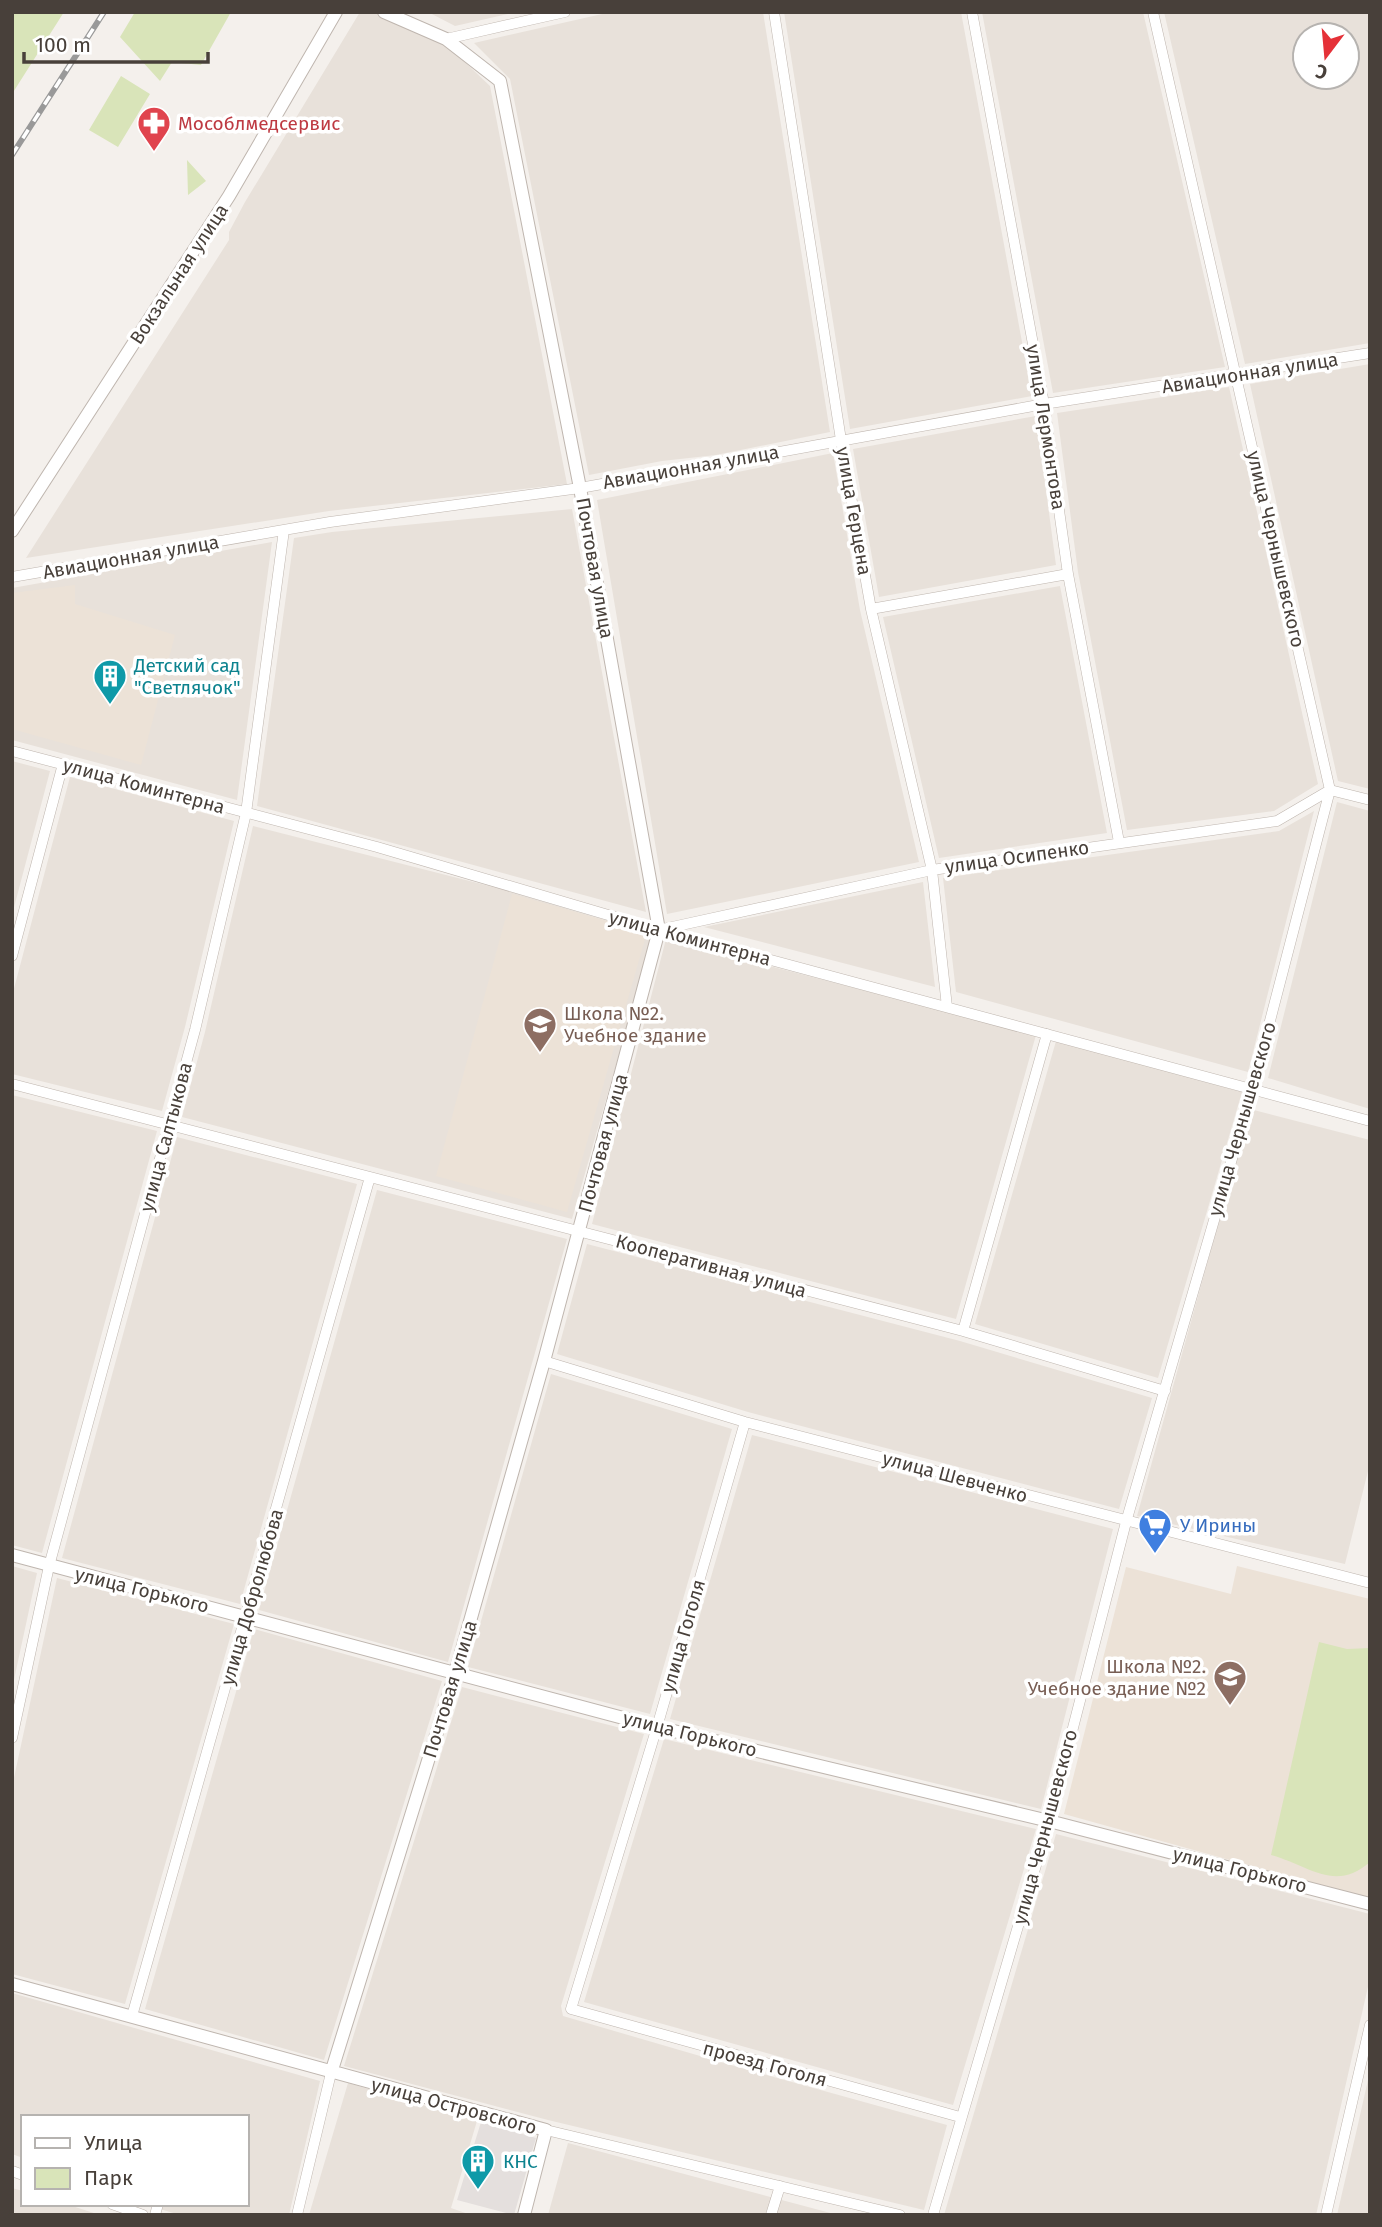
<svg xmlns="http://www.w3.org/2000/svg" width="1382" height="2227" font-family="'Fira Sans',sans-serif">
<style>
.residential{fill:#e8e1da;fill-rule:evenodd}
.industrial{fill:#e4dfdd}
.education{fill:#ece2d7}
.green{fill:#d9e4b9}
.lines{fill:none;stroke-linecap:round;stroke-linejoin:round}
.minor-casing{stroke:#bfb6af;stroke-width:11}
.tertiary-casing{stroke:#bfb6af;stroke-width:14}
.minor{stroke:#fff;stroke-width:10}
.tertiary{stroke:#fff;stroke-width:12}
.rail-casing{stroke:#999;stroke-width:6}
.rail{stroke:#fff;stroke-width:3.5;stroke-dasharray:10;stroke-linecap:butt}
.labels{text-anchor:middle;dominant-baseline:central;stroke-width:7;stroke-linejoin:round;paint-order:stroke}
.health-label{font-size:19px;fill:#be3a42;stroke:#fff;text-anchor:start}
.street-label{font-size:19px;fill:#48403a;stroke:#fff}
.culture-label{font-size:19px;fill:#0d838f;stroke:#fff;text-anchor:start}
.education-label{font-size:19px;fill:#785e54;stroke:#fff;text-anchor:start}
.shop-label{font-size:19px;fill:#366cbe;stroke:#fff;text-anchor:start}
</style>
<rect width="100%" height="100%" fill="#f4f0ec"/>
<path class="residential" d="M 360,12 L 381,12 L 447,45 L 490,86 L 567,484 L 329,511 L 26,558 L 229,240 L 229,232 L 245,202 Z
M 428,12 L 517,12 L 455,26 Z
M 611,12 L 763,12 L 830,432 L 716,455 L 662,461 L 589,475 L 510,79 L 474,43 Z
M 784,12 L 961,12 L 1032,396 L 850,429 Z
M 982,12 L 1143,12 L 1225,367 L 1053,393 Z
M 1164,12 L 1370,12 L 1370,343 L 1245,364 ZM 1305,35 L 1347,35 L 1347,77 L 1305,77 Z
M 1370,364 L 1370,789 L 1338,781 L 1250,384 Z
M 1229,387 L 1318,784 L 1274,811 L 1127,830 L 1078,572 L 1057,413 Z
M 1036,416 L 1056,565 L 879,597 L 853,449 Z
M 833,453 L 860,610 L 919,862 L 667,914 L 597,500 Z
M 572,509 L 646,912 L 257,806 L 294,538 L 332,532 Z
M 272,542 L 237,800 L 12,740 L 12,588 Z
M 1060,586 L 1107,833 L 939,858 L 883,617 Z
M 12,761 L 50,771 L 12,915 Z
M 70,777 L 234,821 L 185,1027 L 162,1111 L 12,1074 L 12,996 Z
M 1337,802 L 1370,811 L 1370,1109 L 1268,1078 Z
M 1314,811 L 1248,1072 L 956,992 L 943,878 L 1279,831 Z
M 253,826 L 509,891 L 653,935 L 572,1219 L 182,1117 L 205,1032 Z
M 923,882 L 935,987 L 704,927 Z
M 666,939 L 1036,1035 L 956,1319 L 592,1224 Z
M 1056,1041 L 1242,1092 L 1158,1378 L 975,1324 Z
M 12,1095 L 157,1131 L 42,1553 L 12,1545 Z
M 1250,1109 L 1370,1140 L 1370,1463 L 1345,1564 L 1137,1516 Z
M 177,1137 L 357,1184 L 240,1604 L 62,1558 Z
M 377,1190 L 567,1239 L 448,1662 L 259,1610 Z
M 587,1244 L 960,1341 L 1152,1398 L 1119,1509 L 748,1412 L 557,1354 Z
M 551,1374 L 732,1429 L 650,1714 L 468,1667 Z
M 752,1435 L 1113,1529 L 1041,1809 L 670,1719 Z
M 12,1566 L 37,1573 L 12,1689 Z
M 57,1578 L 234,1624 L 125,2004 L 12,1974 L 12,1787 Z
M 254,1629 L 442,1681 L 324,2060 L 145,2009 Z
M 462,1687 L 644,1734 L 561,2006 L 563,2016 L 748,2070 L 947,2125 L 924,2210 L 548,2120 L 344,2066 Z
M 664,1739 L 1036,1829 L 953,2105 L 584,2002 Z
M 1056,1834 L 1370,1914 L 1370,1978 L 1316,2215 L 944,2215 Z
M 12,1993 L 320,2081 L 289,2215 L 180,2215 L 160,2209 L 161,2204 L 247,2204 L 247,2117 L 23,2117 L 23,2158 L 12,2154 Z
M 1370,2071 L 1370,2215 L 1337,2215 L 1356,2133 Z
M 348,2083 L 477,2121 L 451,2208 L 471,2215 L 309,2215 Z
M 568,2143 L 838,2215 L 548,2215 Z
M 12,2188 L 23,2191 L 23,2204 L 66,2204 L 100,2215 L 12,2215 Z"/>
<path class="industrial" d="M 481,2122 L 536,2138 L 514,2215 L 457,2200 Z"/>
<path class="education" d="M 75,585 L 75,604 L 175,635 L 141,765 L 12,729 L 12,593 Z
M 512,894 L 647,932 L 567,1212 L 436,1176 Z
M 1237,1566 L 1370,1599 L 1370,1899 L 1064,1814 L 1126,1567 L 1231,1594 Z"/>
<path class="green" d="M 12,12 L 64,12 L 12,94 Z
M 135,12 L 231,12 L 201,65 L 172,62 L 160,81 L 120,37 Z
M 121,76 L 150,94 L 118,147 L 89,130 Z
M 187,160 L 206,181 L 188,195 Z
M 1319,1642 L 1347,1649 L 1370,1648 L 1370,1862 C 1335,1893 1308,1865 1271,1855 Z"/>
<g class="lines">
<defs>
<path id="minor" d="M 774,12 L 841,440 L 871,609 L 932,870 L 947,1007
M 972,12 L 1044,404 L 1068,574 L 1119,842
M 446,39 L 565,12
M 12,577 L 330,522 L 580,488 L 1044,404 L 1370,353
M 871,609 L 1068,574
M 12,751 L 377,847 L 659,930 L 1370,1121
M 663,929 L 932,870 L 1277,821 L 1330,790 L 1370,800
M 12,956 L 63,764
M 12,1084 L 963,1331 L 1165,1391
M 963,1331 L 1047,1034
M 544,1361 L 745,1422 L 1370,1583
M 745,1422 L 657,1727 L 571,2009 L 960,2117
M 12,1738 L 49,1566 L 195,1030 L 246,813 L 284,530
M 132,2016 L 370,1177
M 546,2130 L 900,2215
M 12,2171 L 23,2175
M 112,2204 L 143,2215
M 155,2215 L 158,2204
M 297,2215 L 331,2073
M 771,2215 L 780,2186
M 933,2215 L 1049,1821 L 1126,1522 L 1252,1090 L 1330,790 L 1153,12
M 1326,2215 L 1370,2025"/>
<path id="tertiary" d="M 12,531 L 229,196 L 336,12
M 12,1555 L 657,1727 L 1049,1821 L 1370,1904
M 12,1984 L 546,2130 L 524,2215
M 331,2073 L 455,1674 L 544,1361 L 659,930 L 580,488 L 500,81 L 446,39 L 384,12"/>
</defs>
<use href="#minor" class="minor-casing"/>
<use href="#tertiary" class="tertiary-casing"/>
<use href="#minor" class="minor"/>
<use href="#tertiary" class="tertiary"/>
<defs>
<path id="rail" d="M 12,155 L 104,12"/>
</defs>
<use href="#rail" class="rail-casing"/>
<use href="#rail" class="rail"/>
</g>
<defs>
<symbol id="pharmacy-pin" viewBox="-11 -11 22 30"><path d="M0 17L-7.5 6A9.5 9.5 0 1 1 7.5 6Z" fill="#e0444e" stroke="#fff"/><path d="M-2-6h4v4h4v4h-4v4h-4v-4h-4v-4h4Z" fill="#fff"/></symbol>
<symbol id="building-pin" viewBox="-11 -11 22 30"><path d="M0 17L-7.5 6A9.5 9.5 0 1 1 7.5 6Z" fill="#0f9aa8" stroke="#fff"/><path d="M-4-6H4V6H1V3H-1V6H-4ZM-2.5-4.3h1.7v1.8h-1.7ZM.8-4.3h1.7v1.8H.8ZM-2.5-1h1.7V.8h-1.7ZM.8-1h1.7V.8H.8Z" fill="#fff"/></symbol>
<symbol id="school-pin" viewBox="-11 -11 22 30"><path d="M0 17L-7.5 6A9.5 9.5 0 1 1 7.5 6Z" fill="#8d6e63" stroke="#fff"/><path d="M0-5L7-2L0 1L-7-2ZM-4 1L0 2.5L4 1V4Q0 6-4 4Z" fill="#fff"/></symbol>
<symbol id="supermarket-pin" viewBox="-11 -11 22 30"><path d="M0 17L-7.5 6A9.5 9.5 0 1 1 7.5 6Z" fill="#3f7fe0" stroke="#fff"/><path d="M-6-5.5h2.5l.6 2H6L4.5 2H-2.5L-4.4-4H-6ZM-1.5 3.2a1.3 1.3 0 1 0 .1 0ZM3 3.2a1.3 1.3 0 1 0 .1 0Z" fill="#fff"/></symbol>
</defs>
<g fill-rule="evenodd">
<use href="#pharmacy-pin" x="135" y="104" width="38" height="52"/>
<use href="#building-pin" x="91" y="657" width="38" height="52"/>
<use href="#school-pin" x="521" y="1005" width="38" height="52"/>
<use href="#supermarket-pin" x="1136" y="1506" width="38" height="52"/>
<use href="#school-pin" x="1211" y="1658" width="38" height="52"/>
<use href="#building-pin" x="459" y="2142" width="38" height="52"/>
</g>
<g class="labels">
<g class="health-label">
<text x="178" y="123">Мособлмедсервис</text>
</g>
<g class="street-label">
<text transform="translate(179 274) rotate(-57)">Вокзальная улица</text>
<text transform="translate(1250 373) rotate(-9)">Авиационная улица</text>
<text transform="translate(1046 427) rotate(81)">улица Лермонтова</text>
<text transform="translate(691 467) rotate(-10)">Авиационная улица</text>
<text transform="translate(854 511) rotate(80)">улица Герцена</text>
<text transform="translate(1276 549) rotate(77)">улица Чернышевского</text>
<text transform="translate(131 557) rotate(-10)">Авиационная улица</text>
<text transform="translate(595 568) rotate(80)">Почтовая улица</text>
<text transform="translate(144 786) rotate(15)">улица Коминтерна</text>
<text transform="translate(1017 857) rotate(-8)">улица Осипенко</text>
<text transform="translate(690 938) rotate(15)">улица Коминтерна</text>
<text transform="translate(1242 1119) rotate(-74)">улица Чернышевского</text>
<text transform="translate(166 1137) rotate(-75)">улица Салтыкова</text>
<text transform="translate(603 1143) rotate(-75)">Почтовая улица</text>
<text transform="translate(711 1266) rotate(15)">Кооперативная улица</text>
<text transform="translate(955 1477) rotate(15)">улица Шевченко</text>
<text transform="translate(142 1590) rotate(14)">улица Горького</text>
<text transform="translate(252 1597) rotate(-74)">улица Добролюбова</text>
<text transform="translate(683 1636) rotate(-74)">улица Гоголя</text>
<text transform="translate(450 1689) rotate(-73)">Почтовая улица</text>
<text transform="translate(690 1734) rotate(14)">улица Горького</text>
<text transform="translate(1045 1827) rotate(-75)">улица Чернышевского</text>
<text transform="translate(1240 1870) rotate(14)">улица Горького</text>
<text transform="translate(765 2064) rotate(15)">проезд Гоголя</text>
<text transform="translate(454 2106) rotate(15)">улица Островского</text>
</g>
<g class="culture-label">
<text x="134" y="665">Детский сад<tspan x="134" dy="22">"Светлячок"</tspan></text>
<text x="503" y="2161">КНС</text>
</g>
<g class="education-label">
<text x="564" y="1013">Школа №2.<tspan x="564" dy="22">Учебное здание</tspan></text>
<text x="1206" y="1666" text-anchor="end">Школа №2.<tspan x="1206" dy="22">Учебное здание №2</tspan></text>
</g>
<g class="shop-label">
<text x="1180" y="1525">У Ирины</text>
</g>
</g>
<rect width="1382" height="2227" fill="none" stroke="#48403a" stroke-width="28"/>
<rect x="21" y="2115" width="228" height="91" fill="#ffffff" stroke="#b6b3b0" stroke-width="2"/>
<rect x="35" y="2138" width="35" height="10" fill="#ffffff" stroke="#b6b3b0" stroke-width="2"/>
<text x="84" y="2150" font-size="21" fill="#48403a">Улица</text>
<rect x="35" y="2168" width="35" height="21" fill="#d9e4b9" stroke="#b6b3b0" stroke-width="2"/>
<text x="84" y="2185" font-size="21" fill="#48403a">Парк</text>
<g transform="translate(1326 56) rotate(196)"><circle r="33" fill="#ffffff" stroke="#b6b3b0" stroke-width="2"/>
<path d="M0-5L12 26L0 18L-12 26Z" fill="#e53138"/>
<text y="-10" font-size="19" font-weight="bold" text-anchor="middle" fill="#48403a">С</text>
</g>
<path d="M24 52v10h184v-10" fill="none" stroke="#48403a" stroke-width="3.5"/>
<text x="35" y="52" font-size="21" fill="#48403a" stroke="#ffffff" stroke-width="5" paint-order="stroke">100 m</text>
</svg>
